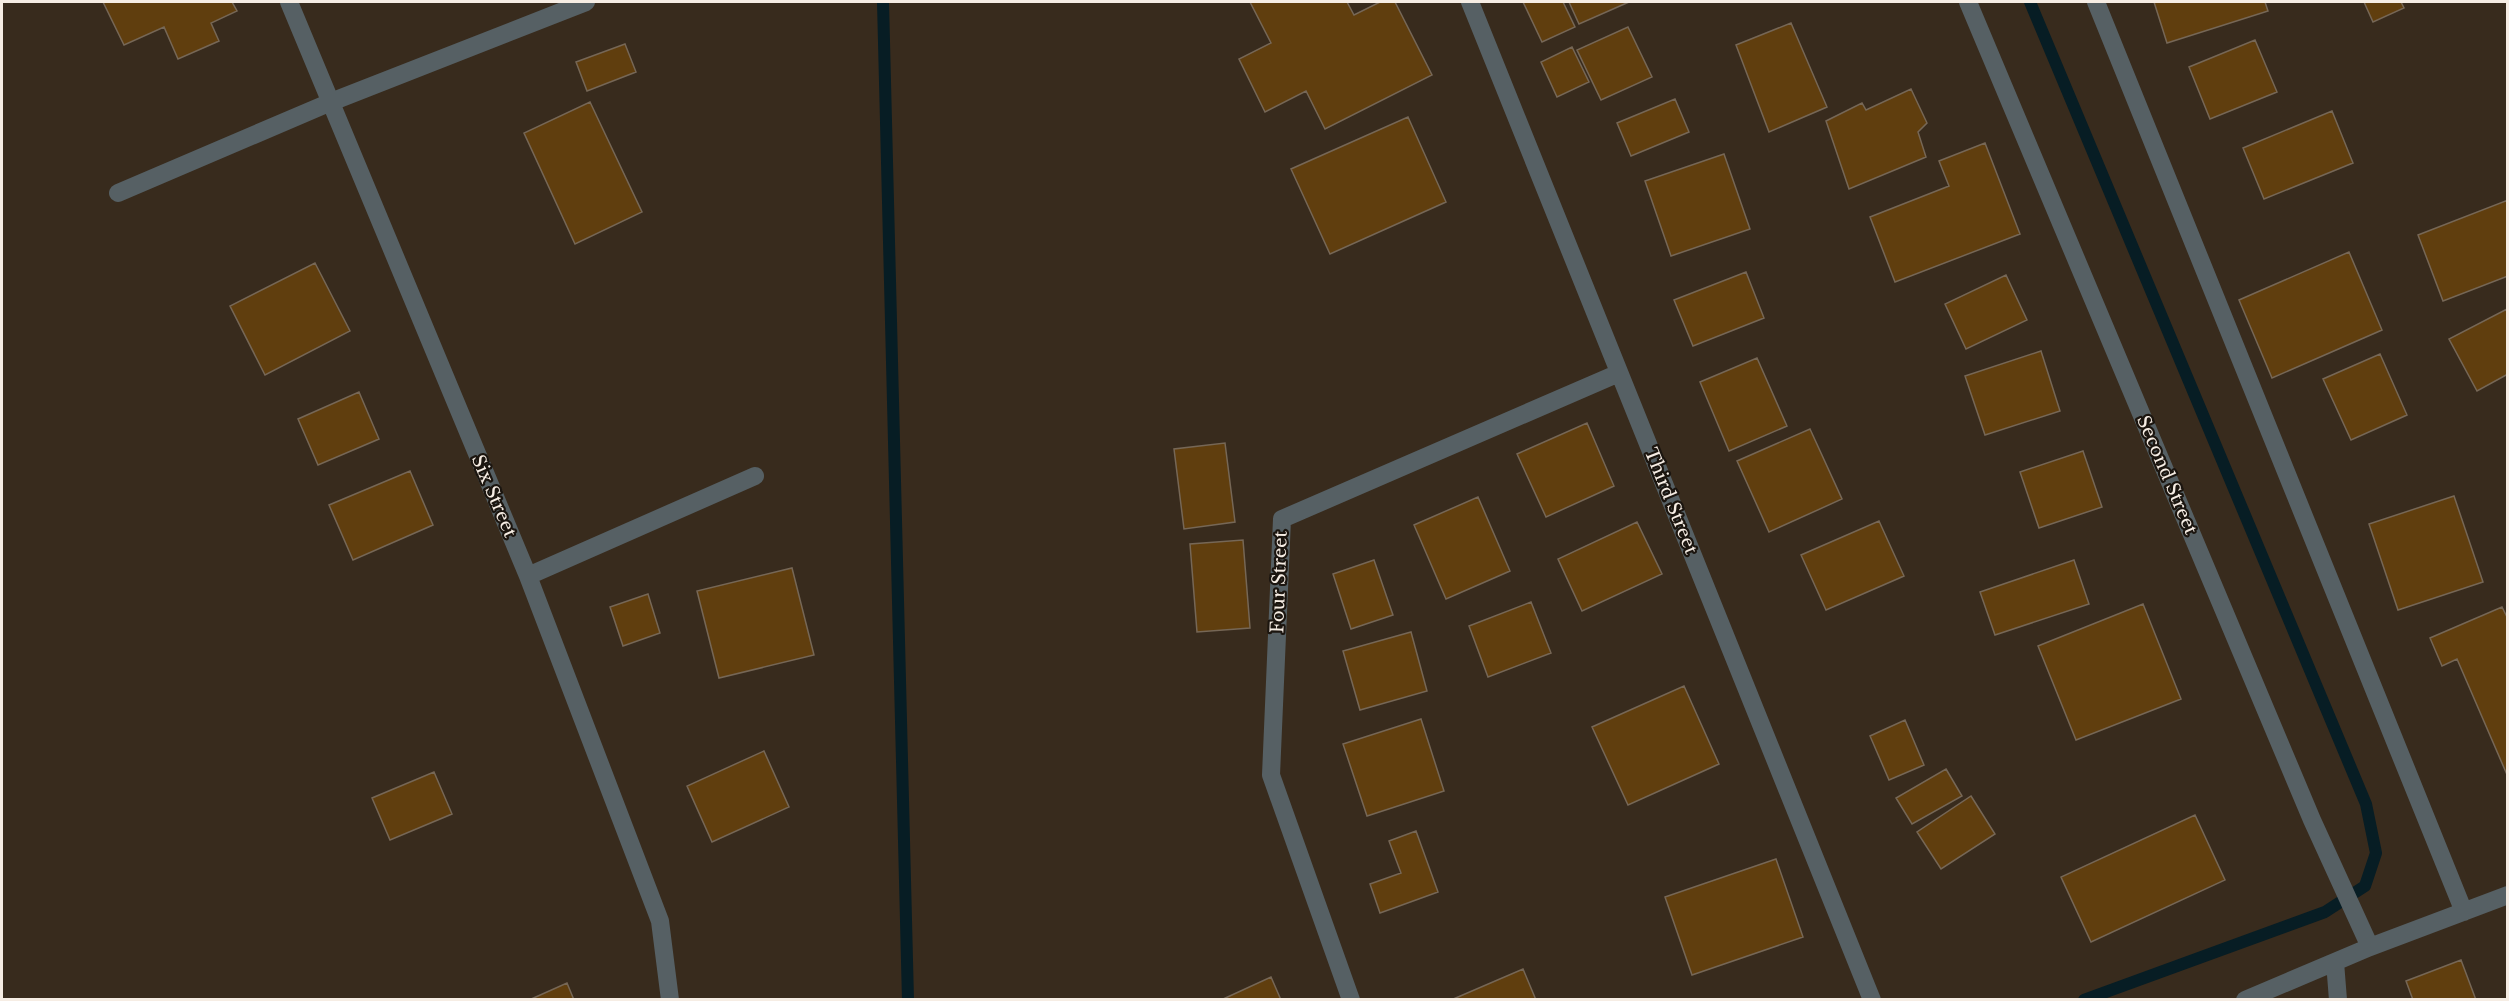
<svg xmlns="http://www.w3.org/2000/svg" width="2509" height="1001" font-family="'Libre Baskerville',serif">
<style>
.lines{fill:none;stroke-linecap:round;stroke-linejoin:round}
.stream{stroke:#071d24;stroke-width:12}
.building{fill:#603e0e;stroke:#766756;stroke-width:1.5}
.minor{stroke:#566064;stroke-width:18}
.labels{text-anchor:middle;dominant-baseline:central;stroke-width:4.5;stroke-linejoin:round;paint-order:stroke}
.street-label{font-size:18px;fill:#f6ede4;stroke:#1b150f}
</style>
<rect width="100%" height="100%" fill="#382b1d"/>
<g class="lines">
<path class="stream" d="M 883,2 L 908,1000
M 2030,2 L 2366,804 L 2376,853 L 2365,886 L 2325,912 L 2084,1000"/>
</g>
<path class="building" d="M 103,2 L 232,2 L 237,11 L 211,23 L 219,41 L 178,59 L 164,27 L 124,45 Z
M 1250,2 L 1347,2 L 1354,15 L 1380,2 L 1395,2 L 1432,75 L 1325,129 L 1306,91 L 1265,112 L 1239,59 L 1271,43 Z
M 1523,2 L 1563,2 L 1575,27 L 1542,42 Z
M 1569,2 L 1629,2 L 1579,24 Z
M 2154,2 L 2265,2 L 2268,11 L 2167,43 Z
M 2364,2 L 2401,2 L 2404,8 L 2373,22 Z
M 1791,23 L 1827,107 L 1769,132 L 1736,45 Z
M 1628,27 L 1652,77 L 1601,100 L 1577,50 Z
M 2255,40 L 2277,92 L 2210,119 L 2189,67 Z
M 625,44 L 636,72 L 587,91 L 576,62 Z
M 1572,47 L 1589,82 L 1557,97 L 1541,62 Z
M 1911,89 L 1927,123 L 1918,132 L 1926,157 L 1849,189 L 1826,121 L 1862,103 L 1866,110 Z
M 1675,99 L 1689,132 L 1631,156 L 1617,123 Z
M 590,102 L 642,212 L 575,244 L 524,133 Z
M 2332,111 L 2353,163 L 2264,199 L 2243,148 Z
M 1408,117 L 1446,202 L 1330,254 L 1291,169 Z
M 1985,143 L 2020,234 L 1895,282 L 1870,217 L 1949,186 L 1939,161 Z
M 1724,154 L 1750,229 L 1671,256 L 1645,181 Z
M 2508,200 L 2508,276 L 2443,301 L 2418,235 Z
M 2349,252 L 2382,330 L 2272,378 L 2239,300 Z
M 315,263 L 350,331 L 265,375 L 230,306 Z
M 1746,272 L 1764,318 L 1693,346 L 1674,300 Z
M 2006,275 L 2027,320 L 1966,349 L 1945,304 Z
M 2507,309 L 2508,374 L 2477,391 L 2449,339 Z
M 2041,351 L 2060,411 L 1985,435 L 1965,376 Z
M 2380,354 L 2407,415 L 2351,440 L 2323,379 Z
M 1757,358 L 1787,426 L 1729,451 L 1700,382 Z
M 359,392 L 379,439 L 318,465 L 298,419 Z
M 1587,423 L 1614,486 L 1546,517 L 1517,454 Z
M 1810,429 L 1842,499 L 1769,532 L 1737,461 Z
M 1225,443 L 1235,522 L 1184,529 L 1174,449 Z
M 2083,451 L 2102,507 L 2039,528 L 2020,472 Z
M 410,471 L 433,525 L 353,560 L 329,505 Z
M 2454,496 L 2483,582 L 2398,610 L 2369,524 Z
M 1478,497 L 1510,571 L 1446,599 L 1414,525 Z
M 1879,521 L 1904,576 L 1826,610 L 1801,555 Z
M 1637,522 L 1662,574 L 1582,611 L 1558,559 Z
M 1243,540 L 1250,628 L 1197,632 L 1190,544 Z
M 1374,560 L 1393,615 L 1351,629 L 1333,574 Z
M 2074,560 L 2089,604 L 1995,635 L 1980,592 Z
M 792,568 L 814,655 L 719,678 L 697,591 Z
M 648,594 L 660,633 L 623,646 L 610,607 Z
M 1531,602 L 1551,653 L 1488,677 L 1469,626 Z
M 2143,604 L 2181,699 L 2076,740 L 2038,646 Z
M 2502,607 L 2508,619 L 2508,777 L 2457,659 L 2442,666 L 2430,638 Z
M 1411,632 L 1427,691 L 1360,710 L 1343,651 Z
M 1684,686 L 1719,764 L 1628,805 L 1592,727 Z
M 1421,719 L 1444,791 L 1367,816 L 1343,744 Z
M 1905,720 L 1924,765 L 1889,780 L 1870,736 Z
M 764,751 L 789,807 L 712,842 L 687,786 Z
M 1946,769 L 1962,796 L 1912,824 L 1896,798 Z
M 434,772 L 452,814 L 390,840 L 372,798 Z
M 1971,796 L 1995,834 L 1941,869 L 1917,832 Z
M 2195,815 L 2225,880 L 2091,942 L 2061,877 Z
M 1416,831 L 1438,892 L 1380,913 L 1370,884 L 1401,873 L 1389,841 Z
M 1776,859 L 1803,937 L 1692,975 L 1665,897 Z
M 2461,960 L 2476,1000 L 2413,1000 L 2406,981 Z
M 1523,969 L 1536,1000 L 1451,1000 Z
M 1271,977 L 1281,1000 L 1221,1000 Z
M 567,983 L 574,1000 L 529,1000 Z"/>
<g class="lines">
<path class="minor" d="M 289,2 L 528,576 L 660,921 L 670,1000
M 1470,2 L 1872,1000
M 1968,2 L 2312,820 L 2370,947
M 2096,2 L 2464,912
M 118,193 L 331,102 L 586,2
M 528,576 L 755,476
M 2335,962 L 2338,1000
M 1351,1000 L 1271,775 L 1282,519 L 1619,373
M 2245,1000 L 2370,947 L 2508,895"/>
</g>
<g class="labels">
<g class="street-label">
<text transform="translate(2167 475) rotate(67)">Second Street</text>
<text transform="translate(494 496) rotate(67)">Six Street</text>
<text transform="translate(1671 501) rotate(68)">Third Street</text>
<text transform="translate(1279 582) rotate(-88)">Four Street</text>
</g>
</g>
<rect width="2509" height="1001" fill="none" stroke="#f6ede4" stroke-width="6"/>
</svg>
